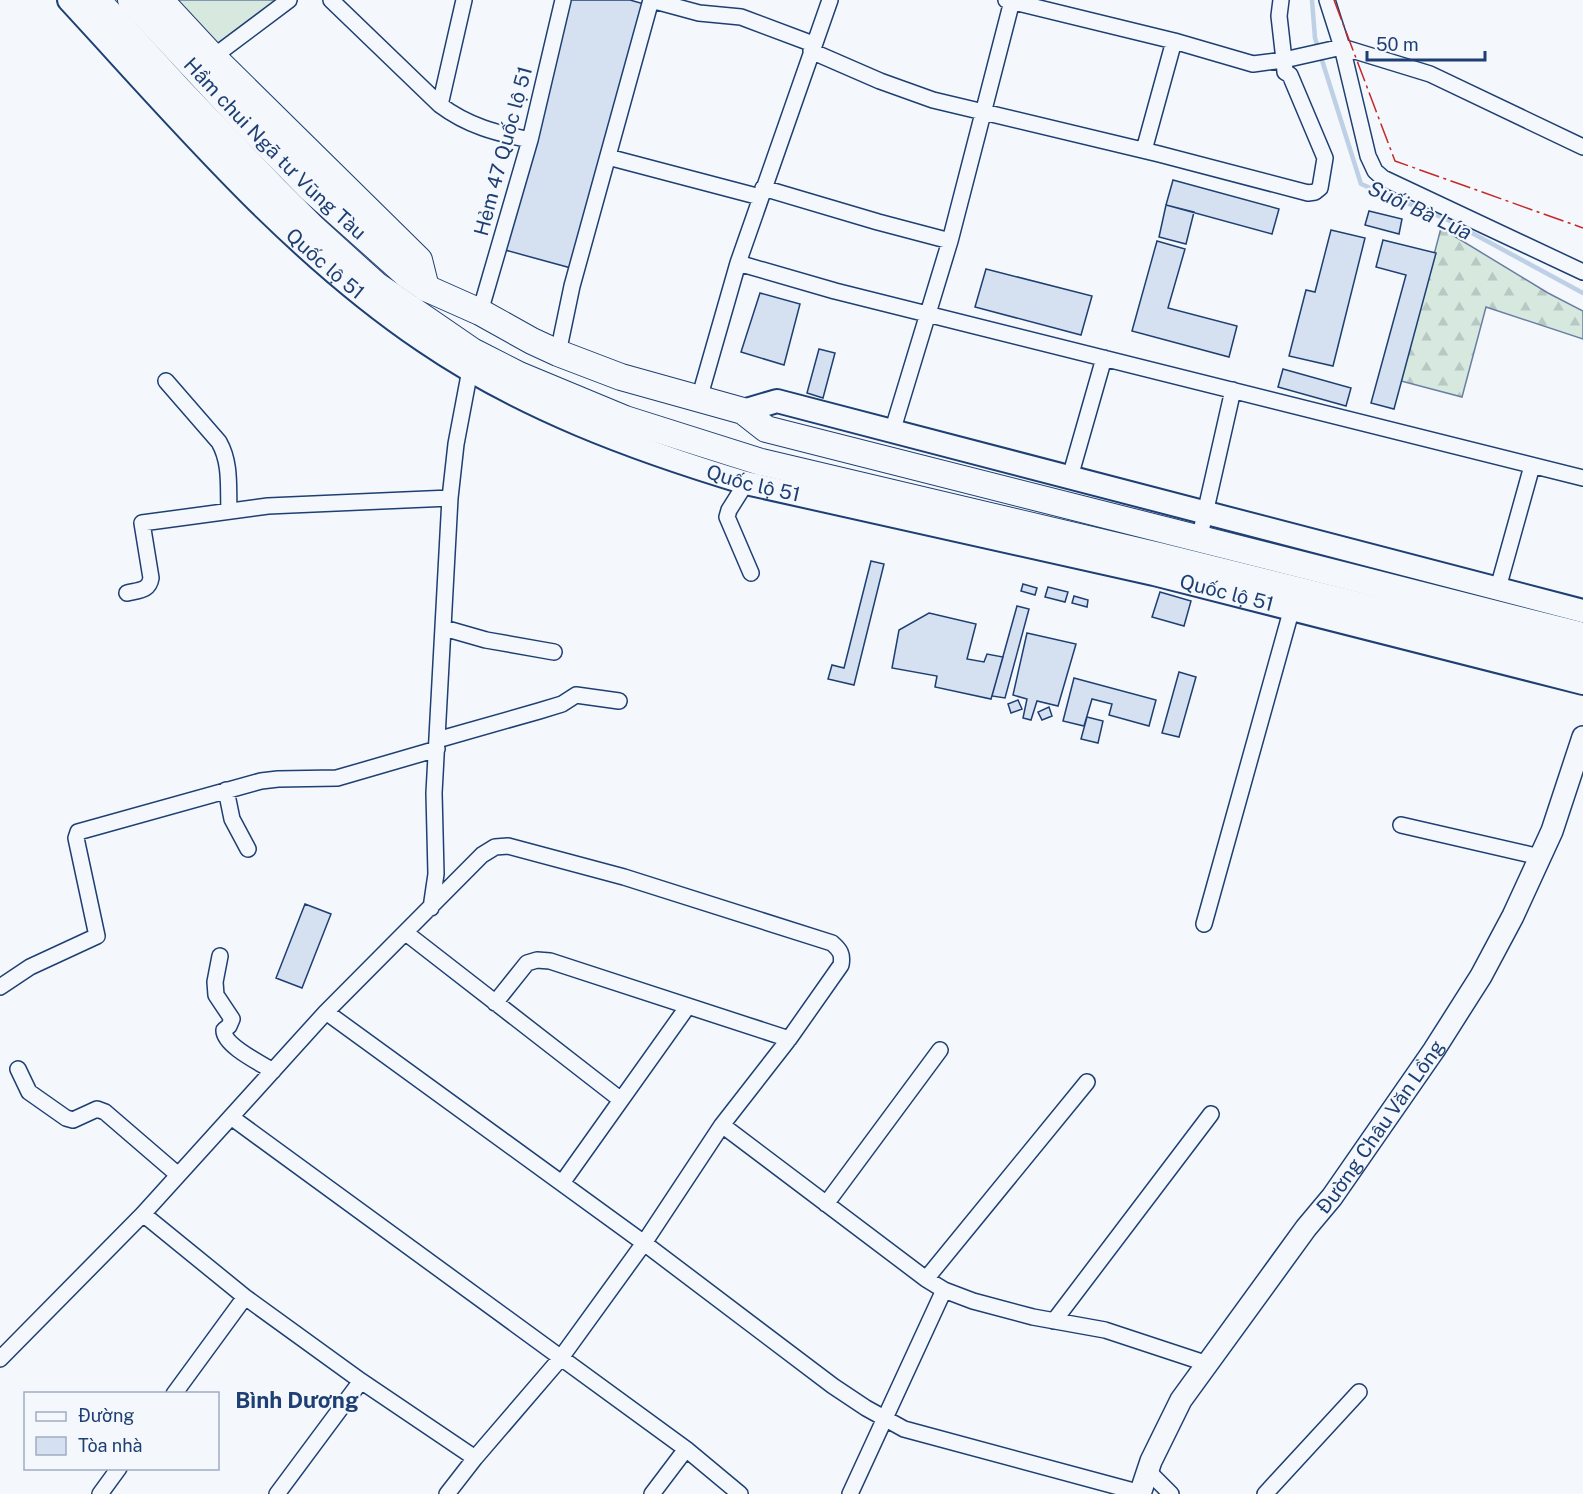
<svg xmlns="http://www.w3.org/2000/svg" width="1583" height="1494" font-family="'Public Sans',sans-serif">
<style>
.grass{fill:#d7e8df;stroke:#687fa3;stroke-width:1.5}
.forest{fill:url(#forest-firs);stroke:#687fa3;stroke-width:1.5}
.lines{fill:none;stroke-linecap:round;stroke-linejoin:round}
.stream{stroke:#bed0e5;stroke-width:4.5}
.building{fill:#d5e0f0;stroke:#1d3f73;stroke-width:1.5}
.street-casing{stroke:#1d3f73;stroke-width:18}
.secondary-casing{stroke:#1d3f73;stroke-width:24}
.primary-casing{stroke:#1d3f73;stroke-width:26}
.highway-casing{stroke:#1d3f73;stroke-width:28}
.street{stroke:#f4f7fb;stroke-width:15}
.secondary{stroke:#f4f7fb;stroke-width:21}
.primary{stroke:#f4f7fb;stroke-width:22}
.highway{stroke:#f4f7fb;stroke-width:26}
.power{stroke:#c62828;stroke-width:1.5;stroke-dasharray:21 4.5 3 4.5;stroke-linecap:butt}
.labels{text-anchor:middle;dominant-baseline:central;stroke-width:4.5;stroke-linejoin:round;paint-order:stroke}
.street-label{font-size:20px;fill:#1d3f73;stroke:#f4f7fb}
.water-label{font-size:21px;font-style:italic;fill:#1d3f73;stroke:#f4f7fb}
.quarter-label{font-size:22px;font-weight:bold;fill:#1d3f73;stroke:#f4f7fb}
</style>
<defs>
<pattern id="forest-firs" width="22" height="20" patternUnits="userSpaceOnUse" patternTransform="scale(1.5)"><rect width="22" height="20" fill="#d7e8df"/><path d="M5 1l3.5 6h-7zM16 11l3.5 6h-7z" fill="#b8c8c3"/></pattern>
</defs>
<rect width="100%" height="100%" fill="#f4f7fb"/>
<path class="grass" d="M 173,0 L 278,0 L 216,48 Z"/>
<path class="forest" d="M 1441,228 L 1548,293 L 1583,311 L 1583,339 L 1486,307 L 1462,397 L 1401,381 Z"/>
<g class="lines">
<path class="stream" d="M 1312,0 L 1315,38 L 1361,184 L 1448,220 L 1583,293"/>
</g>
<path class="building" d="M 569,0 L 630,0 L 644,4 L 571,268 L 505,250 Z
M 1173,180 L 1279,209 L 1272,234 L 1166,205 Z
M 1166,205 L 1194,212 L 1186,244 L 1159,237 Z
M 1369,211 L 1402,219 L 1399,234 L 1365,225 Z
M 1331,230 L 1365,238 L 1333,366 L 1289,356 L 1306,290 L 1315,292 Z
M 1383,240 L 1436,253 L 1394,409 L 1371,403 L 1406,275 L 1376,267 Z
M 1157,241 L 1185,249 L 1168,308 L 1237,326 L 1229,357 L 1132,331 Z
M 986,269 L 1092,296 L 1081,335 L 975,307 Z
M 760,293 L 800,304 L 784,365 L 741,352 Z
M 819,349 L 835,353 L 823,398 L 807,393 Z
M 1283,369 L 1351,388 L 1346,406 L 1278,387 Z
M 871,561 L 884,564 L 854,685 L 828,679 L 832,665 L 844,668 Z
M 1023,584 L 1037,588 L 1035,595 L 1021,591 Z
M 1048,587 L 1068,592 L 1065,602 L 1045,597 Z
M 1160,592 L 1191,601 L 1184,626 L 1152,617 Z
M 1074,596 L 1088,600 L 1087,607 L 1072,603 Z
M 1017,606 L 1029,609 L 1005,698 L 992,696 Z
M 929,613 L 976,624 L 967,659 L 984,662 L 987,654 L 1003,657 L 991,699 L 935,687 L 937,676 L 892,668 L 899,630 Z
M 1027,633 L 1076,644 L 1058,706 L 1037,701 L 1031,720 L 1023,718 L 1027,699 L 1013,695 Z
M 1179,672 L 1196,677 L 1179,737 L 1162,733 Z
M 1074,678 L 1156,700 L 1149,726 L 1109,715 L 1112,704 L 1092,699 L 1084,726 L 1063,721 Z
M 1018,700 L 1022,709 L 1011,713 L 1008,704 Z
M 1049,707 L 1052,716 L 1042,720 L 1038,712 Z
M 1087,717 L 1103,721 L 1098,743 L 1081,739 Z
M 305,904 L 331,914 L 302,988 L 276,978 Z"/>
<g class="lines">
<defs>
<path id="street" d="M 331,0 L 440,105 C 468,126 496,133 530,140
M 651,0 L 699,13 L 741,17 L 813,44
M 1281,0 L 1279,16 L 1284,60 L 1342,47 L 1430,74 L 1583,147
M 1327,0 L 1342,47 L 1368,156 L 1375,171 L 1383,178 L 1583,272
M 811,51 L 880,81 L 933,100 L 1159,154 L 1308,193 L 1315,192 L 1320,188 L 1325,158 L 1290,75 L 1285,72 L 1284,60 L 1253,64 L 1174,41 L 1006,0
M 213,57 L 289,0
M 440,105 L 464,0
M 1144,150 L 1174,41
M 608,157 L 760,197
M 763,188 L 878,222 L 950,241
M 738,263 L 835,291 L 1583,478
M 480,312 L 530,140 L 563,0
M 558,353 L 572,286 L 651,0
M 166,381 L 219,442 C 231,463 228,487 229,510
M 699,399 L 738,263 L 830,0
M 892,432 L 950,241 L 1012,1
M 1070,477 L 1104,358
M 746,483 L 729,510 L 727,517 L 751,573
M 1199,540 L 1233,390
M 1498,588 L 1532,466
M 127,593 C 139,590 149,591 151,578 L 142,523 L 268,506 L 450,498
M 444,628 L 486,640 L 554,652
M 437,740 L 539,711 L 562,704 L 576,695 L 619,701
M 226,790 L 232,819 L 248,849
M 1401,825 L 1540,857
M 431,908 L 436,874 L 434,793 L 450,498 L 456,444 L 470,370
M 1204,924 L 1292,608
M 406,933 L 621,1100
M 220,956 L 215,982 L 216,995 L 232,1019 L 229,1026 L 224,1030 C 223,1045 260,1063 273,1071
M 0,987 L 30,967 L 97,936 L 76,838 L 78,832 L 261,781 L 278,779 L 337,778 L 437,749
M 495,1003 L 527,963 L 537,960 L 550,961 L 789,1039
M 326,1012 L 644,1243 L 833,1386 L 866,1408 L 904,1429 L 1141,1493
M 18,1069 L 29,1092 L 66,1118 L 73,1120 L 97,1109 L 105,1112 L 177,1174
M 231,1117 L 686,1449 L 740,1494
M 722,1125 L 926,1279 L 944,1290 L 973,1301 L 1033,1317 L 1105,1330 L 1208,1364
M 562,1183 L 688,1006
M 826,1204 L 940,1050
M 143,1214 L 245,1297 L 361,1381 L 475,1458
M 926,1279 L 1087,1082
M 1054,1321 L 1211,1114
M 0,1359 L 143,1214 L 326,1012 L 482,855 L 495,847 L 508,846 L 624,877 L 832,943 C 840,950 843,954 841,965 L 789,1039 L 722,1125 L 644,1243 L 560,1359 L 475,1458 L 447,1494
M 174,1394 L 245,1297
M 1148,1471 L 1171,1494
M 100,1494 L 119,1468
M 277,1494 L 361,1381
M 652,1494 L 686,1449
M 850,1494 L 944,1290
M 1265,1494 L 1359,1392"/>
<g id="secondary">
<path id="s1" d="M 1140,1494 L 1151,1461 L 1181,1400 L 1306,1228 L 1332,1197 L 1434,1050 L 1481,976 L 1513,916 L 1552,831 L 1583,737"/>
</g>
<g id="primary">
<path id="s2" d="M 69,0 C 180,120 288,249 424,341 C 522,408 633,449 746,483 L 1154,574 L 1583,683"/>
<path d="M 743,411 L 777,401 L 1583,611"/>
</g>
<g id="highway">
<path d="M 97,0 L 180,91 L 275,190 L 313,228 L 376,285 L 472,351 L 519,375 L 625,419 L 761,462 L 1159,556 L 1583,661"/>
<path id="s3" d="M 131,0 L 243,120 L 311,189 L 407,275 L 426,288 L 480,312 L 532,341 L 558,353 L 621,377 L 743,411 L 766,429 L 1583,636"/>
<path d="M 160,0 L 213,57 L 419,260 L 426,288"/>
</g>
</defs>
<use href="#street" class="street-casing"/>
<use href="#secondary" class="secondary-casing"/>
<use href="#primary" class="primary-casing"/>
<use href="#highway" class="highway-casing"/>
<use href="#street" class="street"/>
<use href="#secondary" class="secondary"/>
<use href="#primary" class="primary"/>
<use href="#highway" class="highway"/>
<path class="power" d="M 1334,0 L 1395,161 L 1583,228"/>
</g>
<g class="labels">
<g class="street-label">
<text stroke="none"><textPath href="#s3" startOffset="207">Hầm chui Ngã tư Vũng Tàu</textPath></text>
<text transform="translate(503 151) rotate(-75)">Hẻm 47 Quốc lộ 51</text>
<text stroke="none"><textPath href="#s2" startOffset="368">Quốc lộ 51</textPath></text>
<text stroke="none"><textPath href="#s2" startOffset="854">Quốc lộ 51</textPath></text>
<text stroke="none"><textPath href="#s2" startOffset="1340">Quốc lộ 51</textPath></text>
<text stroke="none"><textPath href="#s1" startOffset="441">Đường Châu Văn Lồng</textPath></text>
</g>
<g class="water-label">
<text transform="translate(1420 210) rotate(25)">Suối Bà Lúa</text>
</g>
<g class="quarter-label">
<text x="297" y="1400">Bình Dương</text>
</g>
</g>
<rect x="24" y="1392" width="195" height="78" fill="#f4f7fb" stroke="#9eadc5" stroke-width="1.5"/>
<rect x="36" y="1412" width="30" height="9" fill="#f4f7fb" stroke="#9eadc5" stroke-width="1.5"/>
<text x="78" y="1422" font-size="18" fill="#1d3f73">Đường</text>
<rect x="36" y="1437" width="30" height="18" fill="#d5e0f0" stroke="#9eadc5" stroke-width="1.5"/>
<text x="78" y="1452" font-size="18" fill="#1d3f73">Tòa nhà</text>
<path d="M1367 51v9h118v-9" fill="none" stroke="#1d3f73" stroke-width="3"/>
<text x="1376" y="51" font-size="18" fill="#1d3f73" stroke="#f4f7fb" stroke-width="4.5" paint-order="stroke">50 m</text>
</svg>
